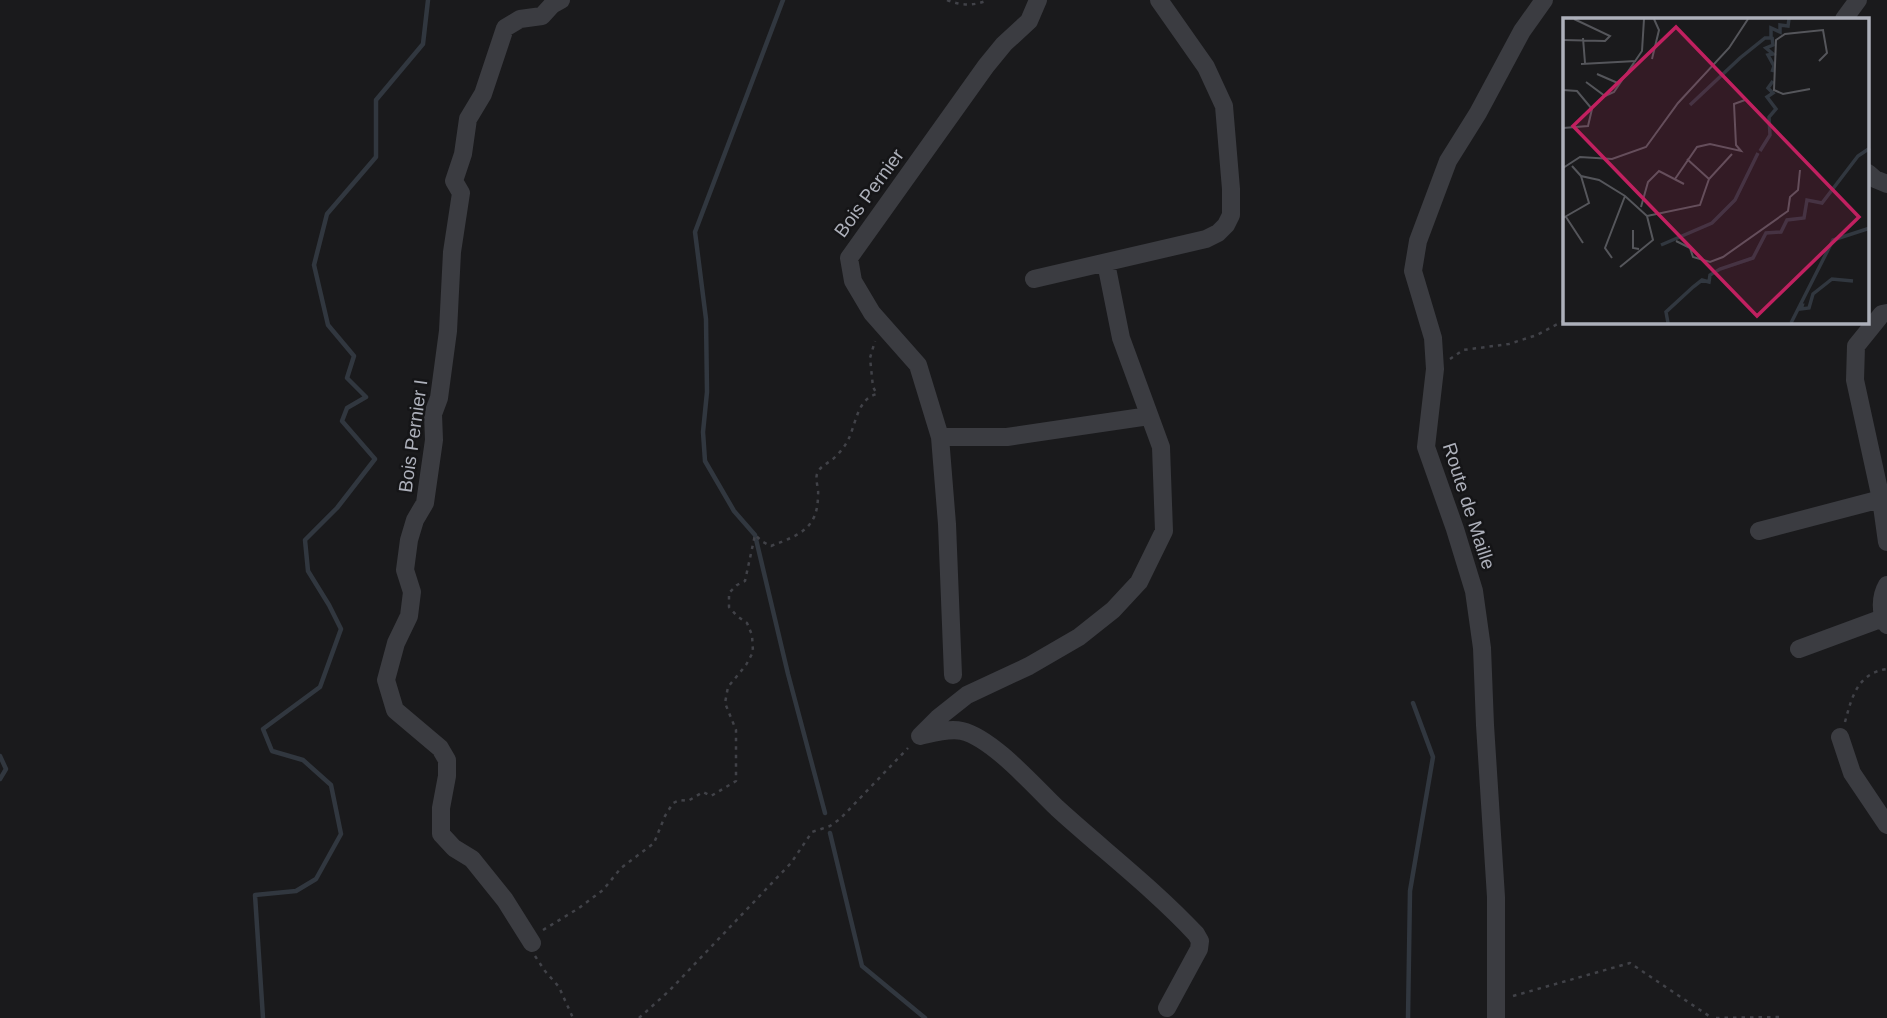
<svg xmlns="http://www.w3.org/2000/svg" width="1887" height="1018" font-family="Helvetica,sans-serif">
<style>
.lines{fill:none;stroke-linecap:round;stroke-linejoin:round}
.stream{stroke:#31373f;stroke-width:4.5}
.path{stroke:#414248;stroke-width:2.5;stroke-dasharray:3.5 5;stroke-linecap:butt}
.street{stroke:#3b3c41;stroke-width:18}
.labels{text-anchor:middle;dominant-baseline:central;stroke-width:5;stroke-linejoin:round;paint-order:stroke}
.street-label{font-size:19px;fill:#adb0ba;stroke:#151517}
.inset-river{fill:none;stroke:#31373f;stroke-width:3.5}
.inset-road{fill:none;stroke:#55565b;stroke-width:2}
.view{fill:#c12060;fill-opacity:0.15;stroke:#c12060;stroke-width:3.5}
.inset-edge{fill:none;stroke:#adb0ba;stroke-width:3.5}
</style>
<rect width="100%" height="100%" fill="#1a1a1c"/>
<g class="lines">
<path class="stream" d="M 783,0 L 695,232 L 706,319 L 707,392 L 703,432 L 705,461 L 734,511 L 755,535 L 788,674 L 825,813
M 0,756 L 6,769 L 0,779
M 830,833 L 862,966 L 925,1018
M 263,1018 L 255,895 L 296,891 L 316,879 L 341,834 L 331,785 L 303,760 L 272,751 L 263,729 L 320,687 L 341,629 L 329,605 L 308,571 L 305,540 L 337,508 L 375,459 L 342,421 L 347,408 L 366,397 L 347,378 L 354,356 L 328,325 L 314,265 L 327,214 L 376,157 L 376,100 L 423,44 L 428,0
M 1408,1018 L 1410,891 L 1433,757 L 1413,703"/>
<path class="path" d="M 947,0 C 962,6 974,6 988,0
M 1450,359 L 1463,350 L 1509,344 L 1537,335 L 1565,320
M 1845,722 C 1852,696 1858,673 1887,669
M 543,930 L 579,908 L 603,890 L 621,868 L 654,843 L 665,816 L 673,803 L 680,800 L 688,801 L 703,792 L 711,796 L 736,781 L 736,730 L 725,703 L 728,687 L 746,665 L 753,652 L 752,635 L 747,623 L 737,616 L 729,607 L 729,593 L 737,585 L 745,581 L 755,535 L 763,542 L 771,546 C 799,535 818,529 818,495 C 819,488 815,481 817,474 C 820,466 827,464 833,459 C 839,454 846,445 849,438 C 856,423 858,398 877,394 L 873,387 L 870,358 L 875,341
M 535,956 L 545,971 L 559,987 L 573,1018
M 1513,996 L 1630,963 L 1712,1018
M 639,1018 L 669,991 L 791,863 L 812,832 L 830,826 L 840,819 L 908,748
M 1716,1018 L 1781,1017 L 1783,1018"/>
<path class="street" d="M 1844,19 L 1858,0
M 1868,173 L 1875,179 L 1887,184
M 1106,263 L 1121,338 L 1161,447 L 1164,531 L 1139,582 L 1113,610 L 1079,637 L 1029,666 L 967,695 L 938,718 L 920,736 C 933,733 949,728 962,731 C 992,738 1034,786 1057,808 C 1103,850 1153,888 1196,934 L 1200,941 L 1199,949 L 1167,1008
M 1034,279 L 1206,239 L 1218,233 L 1226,225 L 1231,215 L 1231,189 L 1224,106 L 1206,67 L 1159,0
M 1887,313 L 1882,314 L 1856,346 L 1855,380 L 1881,499 L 1887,542
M 940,437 L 1007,437 L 1149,416
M 1759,531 L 1881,499
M 1887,585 C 1880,597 1880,613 1887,625
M 1799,649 L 1883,618
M 953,675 L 947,524 L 940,437 L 918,365 L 872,313 L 853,281 L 849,258 L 986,66 L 1004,44 L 1029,21 L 1038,0
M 1840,737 L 1852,773 L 1887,825
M 532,943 L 505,900 L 472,859 L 454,848 L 441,834 L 441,808 L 447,776 L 447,760 L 440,748 L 395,710 L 386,680 L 396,643 L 409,616 L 412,592 L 405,570 L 409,540 L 415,520 L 425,503 L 434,440 L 433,414 L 439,398 L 448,331 L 452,252 L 461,193 L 454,181 L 463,154 L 468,119 L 483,94 L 505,28 L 520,19 L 542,16 L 552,5 L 561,0
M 1496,1018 L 1496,897 L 1485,725 L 1482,648 L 1474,591 L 1455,529 L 1426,447 L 1435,369 L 1433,338 L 1413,271 L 1418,241 L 1448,161 L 1478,113 L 1522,31 L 1544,0"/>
</g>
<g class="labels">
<g class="street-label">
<text transform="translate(869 193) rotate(-54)">Bois Pernier</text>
<text transform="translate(413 436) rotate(-82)">Bois Pernier I</text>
<text transform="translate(1469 506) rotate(72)">Route de Maille</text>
</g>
</g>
<g transform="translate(1563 18)">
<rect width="306" height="306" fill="#1a1a1c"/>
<path class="inset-river" d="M 209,54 L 211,48 L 205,37 L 210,36 L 203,30 L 210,27 L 209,19M 127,87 L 177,40 L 202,20 L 208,20 L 208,10 L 217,14 L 217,7 L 225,8 L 226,1M 197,133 L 207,117 L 206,99 L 213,91 L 204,79 L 210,75 L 205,70 L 210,63M 98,227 L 149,205 L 172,182 L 195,135M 240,285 L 238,291 L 246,290 L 250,276 L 269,261 L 290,263M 105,305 L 103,294 L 130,269 L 139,262 L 146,264 L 147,257 L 157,251 L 190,240 L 203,215 L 218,214 L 224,202 L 241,200 L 244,182 L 259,185 L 295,138 L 307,130M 228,305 L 270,222 L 307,210"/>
<path class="inset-road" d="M 20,20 L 22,45M 0,22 L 42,23 L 47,18 L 11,1M 89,41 L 96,12 L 91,1M 18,46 L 73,43M 34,56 L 57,66M 23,64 L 42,78 L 51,74 L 79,33 L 81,1M 247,71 L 220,76 L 211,72 L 213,22 L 222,16 L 260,12 L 264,35 L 256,43M 0,72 L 14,73 L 29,91 L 25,108 L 0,110M 124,141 L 146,161M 9,148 L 18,158 L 36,162 L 62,178 L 84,198 L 90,222 L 57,249M 0,150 L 17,139 L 49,141 L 83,129 L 115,85 L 166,30 L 185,1M 112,161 L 134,129 L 147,126 L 178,133 L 173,127 L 171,86 L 182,82M 78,189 L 85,164 L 96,153 L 121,166M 84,198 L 137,187 L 146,161 L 169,136M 3,199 L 20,225M 0,200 L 26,185 L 18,158M 70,212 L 70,230 L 76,231M 113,223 L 127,230 L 130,239 L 147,244 L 160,239 L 225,193 L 227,179 L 235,172 L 237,152M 49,240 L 42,230 L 62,178"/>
<path class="view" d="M 113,9 L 296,199 L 194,298 L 10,108 Z"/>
<rect width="306" height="306" class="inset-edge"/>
</g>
</svg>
